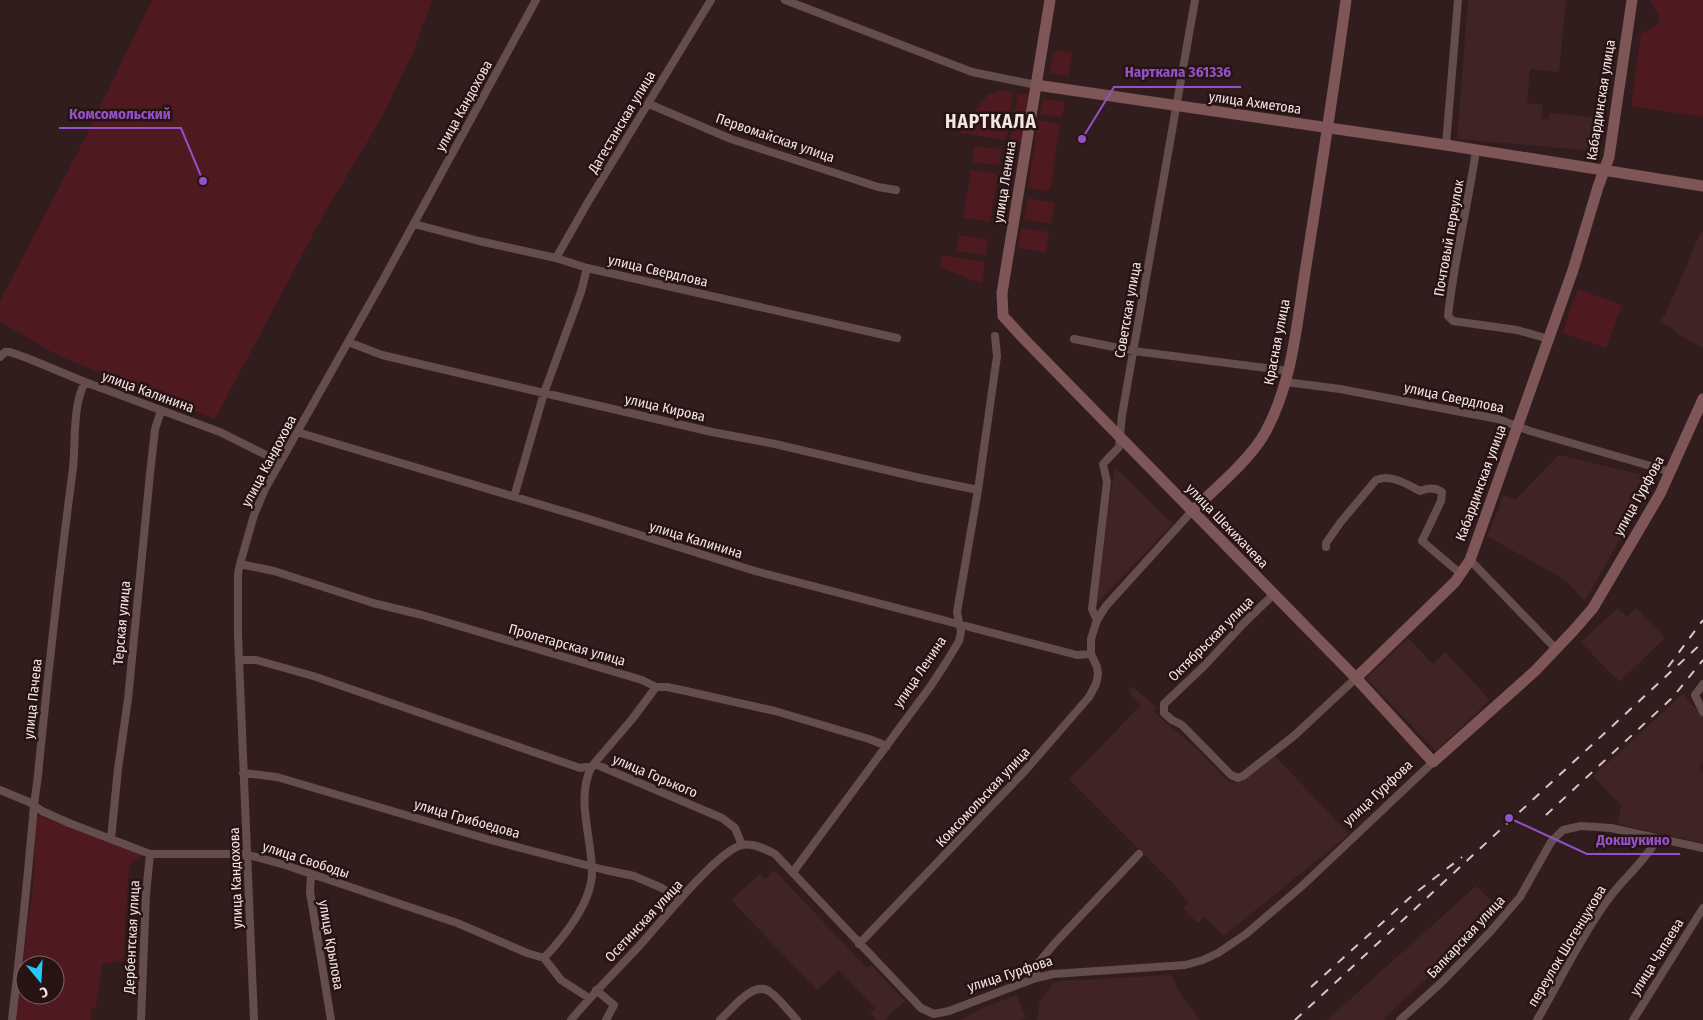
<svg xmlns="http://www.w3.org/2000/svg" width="1703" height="1020" font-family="'Fira Sans Condensed',sans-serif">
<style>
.built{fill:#402325}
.green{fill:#4e191f;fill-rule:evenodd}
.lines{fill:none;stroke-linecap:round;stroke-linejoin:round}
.street{stroke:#664d4d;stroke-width:8}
.secondary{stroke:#7f5658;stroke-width:11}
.rail{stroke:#d6c6c7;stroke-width:2;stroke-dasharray:9 9;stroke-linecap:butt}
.labels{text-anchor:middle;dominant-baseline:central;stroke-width:5;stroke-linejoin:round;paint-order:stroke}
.street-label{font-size:14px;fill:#f3e4e4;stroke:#281314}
.district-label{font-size:19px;font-weight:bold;letter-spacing:1px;fill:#f3e4e4;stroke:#281314}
.leader{fill:none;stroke:#9351c6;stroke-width:2}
.callout-dot{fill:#9351c6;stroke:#281314;stroke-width:2}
.callout-label{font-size:15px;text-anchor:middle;font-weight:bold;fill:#9351c6;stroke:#281314;stroke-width:5;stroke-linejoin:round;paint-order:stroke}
</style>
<rect width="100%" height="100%" fill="#321d1e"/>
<path class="built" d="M 1468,0 L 1566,0 L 1559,72 L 1530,69 L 1527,103 L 1543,105 L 1541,119 L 1548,120 L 1549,113 L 1601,118 L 1596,151 L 1457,139 Z
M 1703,231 L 1703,348 L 1677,334 L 1670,326 L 1659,322 L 1662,316 L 1665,316 L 1700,234 Z
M 1559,455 L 1655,478 L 1585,601 L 1565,580 L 1487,536 L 1499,508 L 1503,495 L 1516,499 Z
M 1115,467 L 1173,524 L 1096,604 L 1099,570 Z
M 1618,608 L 1627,617 L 1636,608 L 1665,638 L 1619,682 L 1581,642 Z
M 1408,638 L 1433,664 L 1445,652 L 1490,700 L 1436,751 L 1366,678 Z
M 1132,686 L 1157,708 L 1154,712 L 1198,750 L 1230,783 L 1241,782 L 1274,755 L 1349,834 L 1224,936 L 1205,917 L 1198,923 L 1183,909 L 1189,902 L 1177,890 L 1178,888 L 1069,779 L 1141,705 L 1130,696 L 1132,693 L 1129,690 Z
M 1683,694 L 1703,717 L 1703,763 L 1699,767 L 1703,772 L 1703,843 L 1617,824 L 1621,805 L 1593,776 Z
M 774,870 L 867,968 L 871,965 L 905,1001 L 884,1020 L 877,1020 L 870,1013 L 875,1008 L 839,970 L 817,990 L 731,900 L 760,874 L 765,879 Z
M 1476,886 L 1498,908 L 1445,962 L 1384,1018 L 1385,1020 L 1327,1020 Z
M 1171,975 L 1180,993 L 1200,1020 L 1037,1020 L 1040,1001 L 1053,983 L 1059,981 Z
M 1017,995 L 1026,1018 L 1019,1020 L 961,1020 L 980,1009 Z"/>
<path class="green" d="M 152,0 L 432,0 L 413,53 L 383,115 L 320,221 L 215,419 L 57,355 L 4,324 L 0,320 L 0,301 L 84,140 Z
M 1649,0 L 1703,0 L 1703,117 L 1631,106 L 1641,34 L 1658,25 L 1659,15 Z
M 1058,50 L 1072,52 L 1069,76 L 1050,73 L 1053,53 Z
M 999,89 L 1013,92 L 1006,140 L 960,133 L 988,94 L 997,92 Z
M 1018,93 L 1030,94 L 1022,142 L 1010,140 Z
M 1043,98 L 1065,102 L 1062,117 L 1040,114 Z
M 1038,120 L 1060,124 L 1051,188 L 1043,191 L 1028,188 Z
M 974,146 L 1002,149 L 999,165 L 972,162 Z
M 971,170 L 998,174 L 990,222 L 963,218 Z
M 1028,198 L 1055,203 L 1051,224 L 1024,219 Z
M 1021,228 L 1049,232 L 1046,252 L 1018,248 Z
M 959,235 L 988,239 L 986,255 L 957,251 Z
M 942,255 L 985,262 L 982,284 L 940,267 Z
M 1578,289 L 1622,305 L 1606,348 L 1562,333 Z
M 38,815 L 142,855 L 129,865 L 123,961 L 102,964 L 96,1006 L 91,1010 L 91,1020 L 15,1020 L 33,886 L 36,820 ZM 25,965 L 55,965 L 55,995 L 25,995 Z"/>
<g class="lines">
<path class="street" d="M 785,0 L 972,72 L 1036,85
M 649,104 L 731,139 L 878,187 L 896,190
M 1446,145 L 1458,0
M 1476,150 C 1468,206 1454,260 1448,316 L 1453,321 L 1517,330 L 1549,339
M 414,224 L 479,241 L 556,258 L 587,268 L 897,338
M 556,258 L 588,202 L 711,0
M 1074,339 L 1134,351 L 1289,371
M 348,342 L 382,355 L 544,393 L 712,432 L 775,444 L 920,478 L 978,490
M 0,357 L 5,352 L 10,352 L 27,358 L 85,382 L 220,432 L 280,462
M 1286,382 L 1340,389 L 1498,419 L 1530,431 L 1671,472
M 297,432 L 589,519 L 755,571 L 1077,655 L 1091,654
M 514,497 L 544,393 L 581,292 L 587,268
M 1326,547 L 1326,543 L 1340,523 L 1376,480 C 1390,473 1408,485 1420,491 C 1427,488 1435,487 1442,492 L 1441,501 L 1422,541 L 1461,574
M 1470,560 L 1557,650
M 240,564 L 274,571 L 373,603 L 422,615 L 642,680 L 656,687 L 667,687 L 686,691 L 775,711 L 869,739 L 887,746
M 1274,594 L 1244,623 L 1205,665 L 1164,704 L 1164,713 L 1172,720 L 1182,725 L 1231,775 L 1238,778 L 1243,776 L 1295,735 L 1356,678
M 1097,620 L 1092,609 L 1107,482 L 1103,464 L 1119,447 L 1122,415 L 1195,0
M 239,660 L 256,660 L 313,676 L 580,768 L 597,765 L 602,767 L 722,818 L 735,828 L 742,845
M 1703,684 L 1695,695 L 1703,712
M 243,773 L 277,777 L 487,839 L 605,870 L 634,876 L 662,888 L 680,900
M 0,790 L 29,802 L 42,811 L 69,823 L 150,854 L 245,854 L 285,865 L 457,923 L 527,953 L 544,958 L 561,980 L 589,998
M 111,839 L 118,769 L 128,699 L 150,474 L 155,429 L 161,411
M 793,872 L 930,687 L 947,661 L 959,641 L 961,632 L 957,612 L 978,490 L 997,356 L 995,336
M 311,875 L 310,892 L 331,1020
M 859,944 L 1024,772 L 1089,697 L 1096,684 L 1098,674 L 1097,667 L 1091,654 L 1091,639 L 1097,620 L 1106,606 L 1192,511
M 544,958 C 564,937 592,902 592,872 C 592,837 575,798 592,766 L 633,718 L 656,687
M 1036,978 L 1036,968 L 1039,962 L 1055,943 L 1139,854
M 596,990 L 614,1005 L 606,1020
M 12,1020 C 20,952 27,885 33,817 C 34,799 38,782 39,764 C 49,665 60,567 73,468 C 76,441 72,407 85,382
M 141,1020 L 146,894 L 150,854
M 254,1020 L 238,635 L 238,574 L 240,564 L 254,515 L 265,489 L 383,280 L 536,0
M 571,1020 C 593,993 618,969 641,944 C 660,923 718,850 742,845 C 754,843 765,849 775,854 L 921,1008 L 934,1014 L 949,1011 L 1036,978 L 1053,974 L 1185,965 L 1203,960 L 1218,953 L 1246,934 L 1302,886 L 1433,762
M 720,1020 C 731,1010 754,979 770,992 C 780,999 788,1011 797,1020
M 1400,1020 L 1442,982 L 1491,931 L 1520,897 L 1551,842 L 1563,830 L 1581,826 L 1611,828 L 1703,848
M 1537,1020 C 1560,981 1580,938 1607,901 C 1623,878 1644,863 1657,839
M 1633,1020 L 1703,908"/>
<path class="secondary" d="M 1050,0 L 1002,293 L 1003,316 L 1025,340 L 1356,678 L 1433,762 L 1535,671 L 1574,630 L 1593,608 L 1660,494 L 1703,399
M 1036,85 L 1446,145 L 1703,186
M 1192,511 C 1215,489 1252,458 1266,431 C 1293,381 1297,321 1306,266 C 1320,177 1334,89 1346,0
M 1356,678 L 1455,582 L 1470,560 L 1573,270 L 1598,187 L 1609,157 L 1632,0"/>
<path class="rail" d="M 1668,667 L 1703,620
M 1546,815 L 1672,698 L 1703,660
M 1311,987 L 1414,894 L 1462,857
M 1295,1020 L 1703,642"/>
</g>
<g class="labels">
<g class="street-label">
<text transform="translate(1601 100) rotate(-81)">Кабардинская улица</text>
<text transform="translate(1255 103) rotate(8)">улица Ахметова</text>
<text transform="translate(464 106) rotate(-61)">улица Кандохова</text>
<text transform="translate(622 122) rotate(-59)">Дагестанская улица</text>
<text transform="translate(775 138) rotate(19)">Первомайская улица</text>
<text transform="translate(1005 182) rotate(-81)">улица Ленина</text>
<text transform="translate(1449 238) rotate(-80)">Почтовый переулок</text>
<text transform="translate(658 271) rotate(13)">улица Свердлова</text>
<text transform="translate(1128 310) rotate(-80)">Советская улица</text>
<text transform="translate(1277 342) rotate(-79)">Красная улица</text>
<text transform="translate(148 392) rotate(20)">улица Калинина</text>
<text transform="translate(1454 398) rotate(12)">улица Свердлова</text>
<text transform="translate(665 408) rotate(13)">улица Кирова</text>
<text transform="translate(269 461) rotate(-62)">улица Кандохова</text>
<text transform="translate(1481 483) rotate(-70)">Кабардинская улица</text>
<text transform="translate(1639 496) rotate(-61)">улица Гурфова</text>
<text transform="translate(1227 526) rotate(46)">улица Шекихачева</text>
<text transform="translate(696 540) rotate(17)">улица Калинина</text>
<text transform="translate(122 623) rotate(-85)">Терская улица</text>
<text transform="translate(1211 639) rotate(-45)">Октябрьская улица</text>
<text transform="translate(567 645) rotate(16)">Пролетарская улица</text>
<text transform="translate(920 672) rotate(-56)">улица Ленина</text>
<text transform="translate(33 699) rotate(-84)">улица Пачева</text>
<text transform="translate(655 776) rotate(23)">улица Горького</text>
<text transform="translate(1378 793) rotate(-43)">улица Гурфова</text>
<text transform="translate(983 797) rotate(-47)">Комсомольская улица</text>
<text transform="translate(467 819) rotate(16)">улица Грибоедова</text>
<text transform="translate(306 860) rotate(18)">улица Свободы</text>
<text transform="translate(236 878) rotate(-92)">улица Кандохова</text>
<text transform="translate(644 921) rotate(-47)">Осетинская улица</text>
<text transform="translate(132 937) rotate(-87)">Дербентская улица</text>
<text transform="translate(1466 937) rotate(-47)">Балкарская улица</text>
<text transform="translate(331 945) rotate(80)">улица Крылова</text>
<text transform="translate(1567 946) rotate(-59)">переулок Шогенцукова</text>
<text transform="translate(1657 957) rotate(-58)">улица Чапаева</text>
<text transform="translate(1010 974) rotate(-18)">улица Гурфова</text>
</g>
<g class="district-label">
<text x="991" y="121">НАРТКАЛА</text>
</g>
</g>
<path class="leader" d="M1082 139L1114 87H1241M203 181L181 128H59M1509 818L1587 854H1680"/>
<g class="callout-dot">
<circle cx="1082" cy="139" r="5"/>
<circle cx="203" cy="181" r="5"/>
<circle cx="1509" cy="818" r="5"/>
</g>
<g class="callout-label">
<text x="1178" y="77">Нарткала 361336</text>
<text x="120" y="119">Комсомольский</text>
<text x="1633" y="845">Докшукино</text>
</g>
<g transform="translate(40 980) rotate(162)"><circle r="24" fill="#281314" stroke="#796767"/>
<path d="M0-4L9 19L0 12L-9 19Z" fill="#23c9fe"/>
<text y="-8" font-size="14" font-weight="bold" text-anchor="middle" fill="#f3e4e4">С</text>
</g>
</svg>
